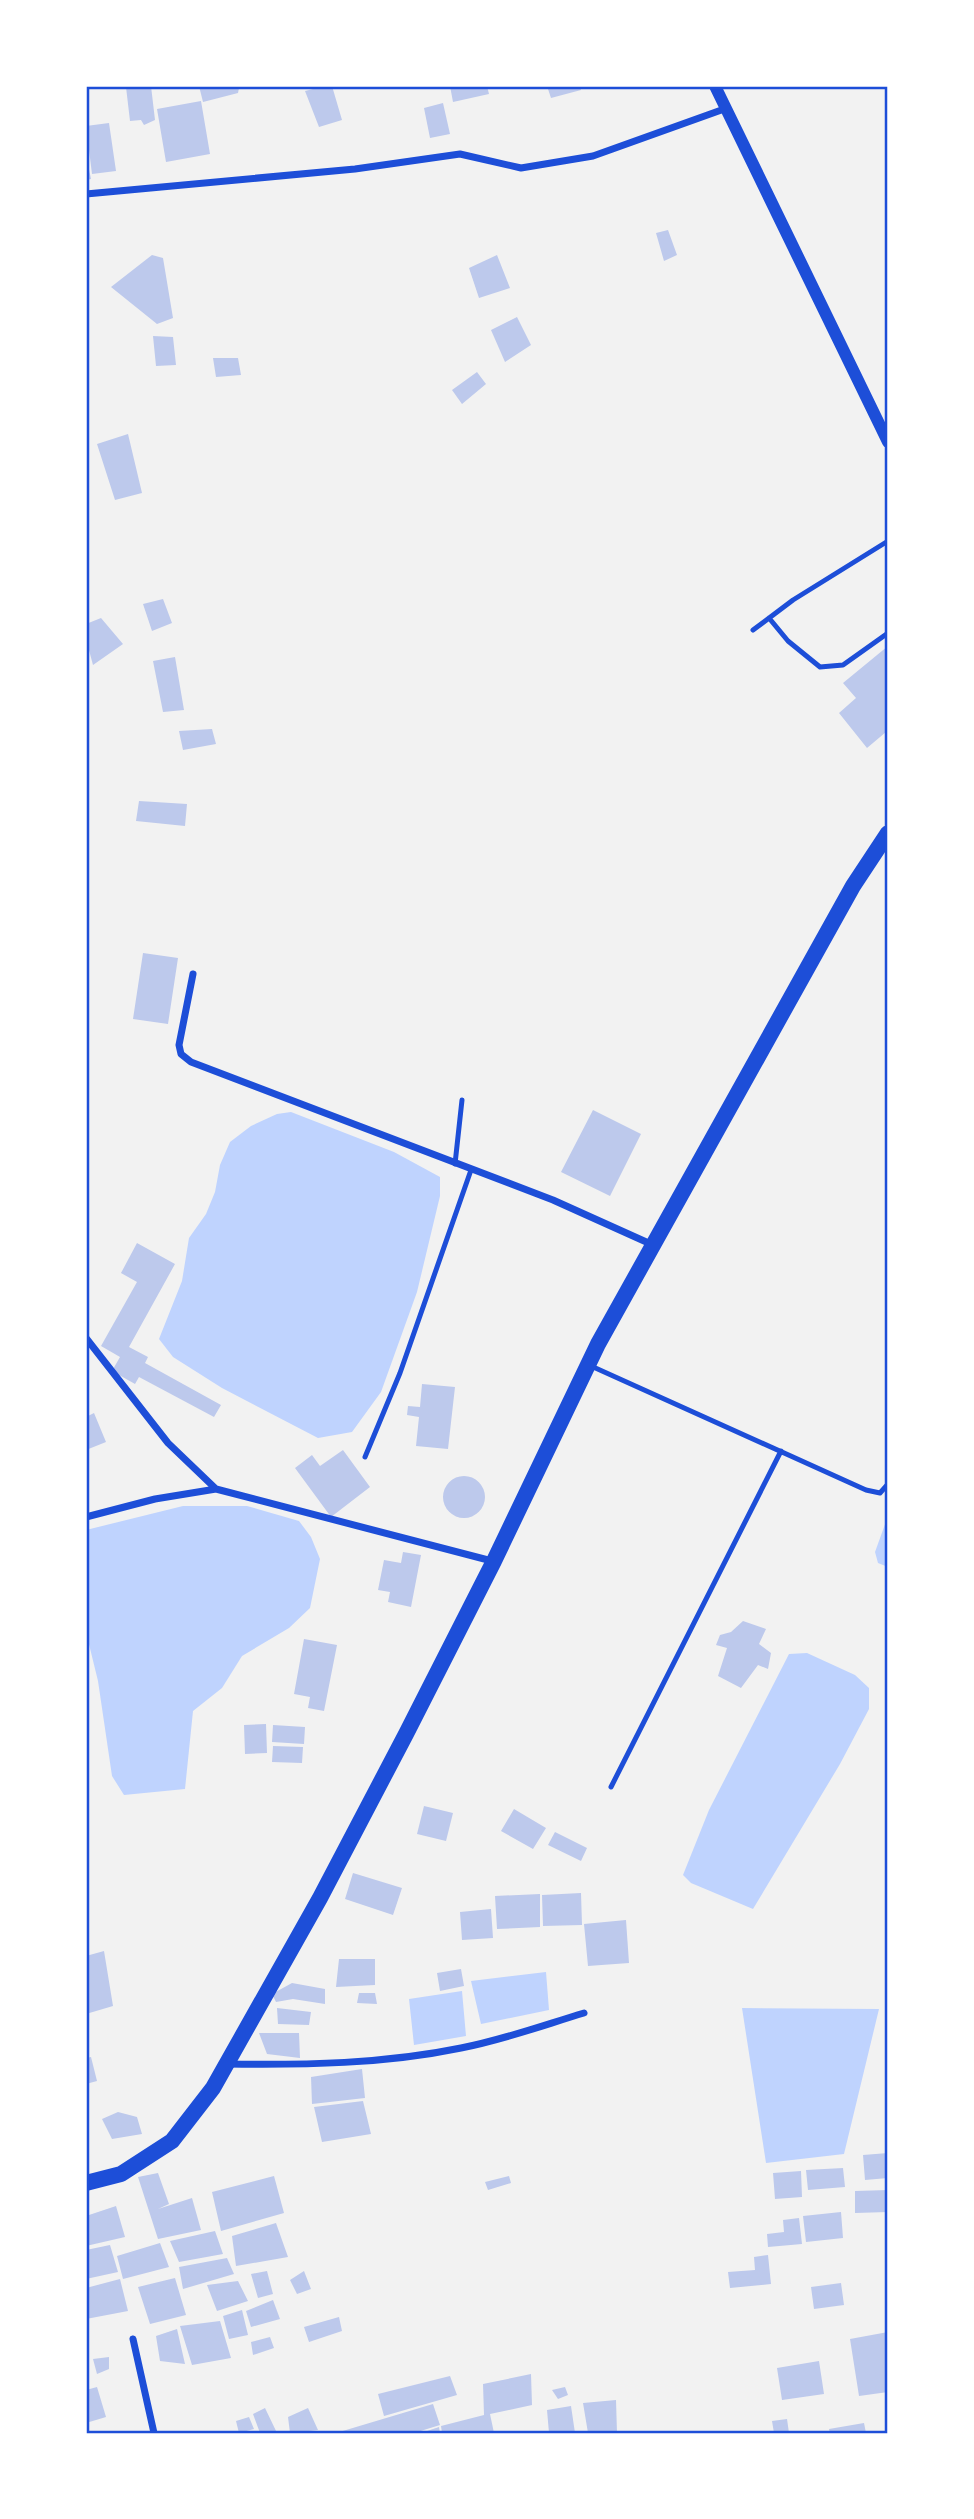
<svg xmlns="http://www.w3.org/2000/svg" width="974" height="2519" font-family="'Open Sans',sans-serif">
<style>
.water{fill:#bfd3fe}
.building{fill:#bdc9ec}
.lines{fill:none;stroke-linecap:round;stroke-linejoin:round}
.service{stroke:#1d4ed8;stroke-width:5}
.minor{stroke:#1d4ed8;stroke-width:7}
.tertiary{stroke:#1d4ed8;stroke-width:12}
.primary{stroke:#1d4ed8;stroke-width:16}
.neatline{fill:none;stroke:#1d4ed8;stroke-width:2.5}
</style>
<rect width="100%" height="100%" fill="#f2f2f2"/>
<path class="water" d="M 291,1112 L 394,1152 L 440,1177 L 440,1196 L 417,1292 L 381,1392 L 352,1432 L 318,1438 L 222,1388 L 173,1357 L 159,1339 L 182,1281 L 189,1238 L 206,1214 L 215,1192 L 220,1165 L 230,1142 L 251,1126 L 277,1114 Z
M 183,1506 L 247,1506 L 299,1521 L 311,1537 L 320,1559 L 310,1608 L 289,1628 L 242,1656 L 222,1688 L 193,1711 L 185,1789 L 124,1795 L 112,1776 L 98,1681 L 86,1632 L 86,1530 Z
M 888,1516 L 888,1567 L 878,1563 L 875,1552 Z
M 807,1653 L 855,1675 L 869,1688 L 869,1709 L 840,1764 L 753,1909 L 691,1883 L 683,1875 L 709,1810 L 789,1654 Z
M 546,1972 L 549,2010 L 481,2024 L 471,1981 Z
M 462,1991 L 466,2036 L 414,2045 L 409,1999 Z
M 742,2008 L 879,2009 L 844,2154 L 766,2163 Z"/>
<path class="building" d="M 135,86 L 151,86 L 155,120 L 144,125 L 141,120 L 130,121 L 126,87 Z
M 199,86 L 244,86 L 244,87 L 239,88 L 238,93 L 203,102 Z
M 325,86 L 332,86 L 342,120 L 319,127 L 305,91 Z
M 450,86 L 487,86 L 489,94 L 453,102 Z
M 547,86 L 580,86 L 581,90 L 551,98 Z
M 201,101 L 210,154 L 166,162 L 157,109 Z
M 443,103 L 450,134 L 430,138 L 424,108 Z
M 109,123 L 116,171 L 92,174 L 86,126 Z
M 86,155 L 91,179 L 86,180 Z
M 668,230 L 677,255 L 664,261 L 656,233 Z
M 152,255 L 163,258 L 173,318 L 157,324 L 111,287 Z
M 497,255 L 510,288 L 479,298 L 469,268 Z
M 517,317 L 531,345 L 505,362 L 491,330 Z
M 153,336 L 173,337 L 176,365 L 156,366 Z
M 213,358 L 238,358 L 241,375 L 216,377 Z
M 477,372 L 486,384 L 462,404 L 452,390 Z
M 128,434 L 142,493 L 115,500 L 97,444 Z
M 163,599 L 172,623 L 152,631 L 143,604 Z
M 101,618 L 123,644 L 93,665 L 86,639 L 86,624 Z
M 888,646 L 888,735 L 886,732 L 867,748 L 839,713 L 856,698 L 843,683 Z
M 175,657 L 184,710 L 163,712 L 153,661 Z
M 212,729 L 216,744 L 183,750 L 179,731 Z
M 139,801 L 187,804 L 185,826 L 136,821 Z
M 143,953 L 178,958 L 168,1024 L 133,1019 Z
M 593,1110 L 641,1134 L 610,1196 L 561,1172 Z
M 137,1243 L 175,1264 L 129,1347 L 148,1357 L 145,1363 L 221,1405 L 214,1417 L 139,1377 L 135,1384 L 112,1371 L 120,1357 L 101,1346 L 137,1282 L 121,1273 Z
M 422,1384 L 455,1387 L 448,1449 L 416,1446 L 419,1417 L 407,1415 L 408,1406 L 420,1407 Z
M 94,1413 L 106,1442 L 86,1450 L 86,1417 Z
M 343,1450 L 370,1487 L 331,1517 L 295,1468 L 312,1455 L 320,1466 Z
M443 1497a21 21 0 1 1 42 0a21 21 0 1 1-42 0Z
M 403,1552 L 421,1555 L 411,1607 L 388,1602 L 390,1592 L 378,1590 L 384,1560 L 401,1563 Z
M 743,1621 L 766,1629 L 759,1644 L 771,1653 L 768,1669 L 758,1665 L 741,1688 L 718,1676 L 727,1648 L 716,1645 L 720,1635 L 731,1632 Z
M 304,1639 L 337,1645 L 324,1711 L 308,1708 L 310,1697 L 294,1694 Z
M 266,1724 L 267,1753 L 245,1754 L 244,1725 Z
M 273,1725 L 305,1727 L 304,1744 L 272,1742 Z
M 273,1746 L 303,1747 L 302,1763 L 272,1762 Z
M 424,1806 L 453,1813 L 446,1841 L 417,1834 Z
M 514,1809 L 546,1828 L 533,1849 L 501,1831 Z
M 555,1832 L 587,1848 L 581,1861 L 548,1845 Z
M 353,1873 L 402,1888 L 393,1915 L 345,1899 Z
M 581,1893 L 582,1925 L 543,1926 L 542,1895 Z
M 540,1894 L 540,1927 L 497,1929 L 495,1896 Z
M 491,1909 L 493,1938 L 462,1940 L 460,1912 Z
M 626,1920 L 629,1963 L 588,1966 L 584,1924 Z
M 104,1951 L 113,2006 L 86,2014 L 86,1956 Z
M 339,1959 L 375,1959 L 375,1985 L 336,1987 Z
M 461,1969 L 464,1986 L 440,1991 L 437,1973 Z
M 292,1983 L 325,1989 L 325,2004 L 293,1999 L 276,2002 L 272,1994 Z
M 359,1993 L 375,1993 L 377,2004 L 357,2003 Z
M 277,2008 L 311,2012 L 309,2025 L 278,2024 Z
M 259,2033 L 299,2033 L 300,2058 L 267,2054 Z
M 91,2057 L 97,2081 L 86,2084 L 86,2058 Z
M 362,2069 L 365,2098 L 312,2104 L 311,2077 Z
M 363,2101 L 371,2134 L 322,2142 L 314,2107 Z
M 118,2112 L 137,2117 L 142,2134 L 112,2139 L 102,2119 Z
M 888,2153 L 888,2178 L 865,2180 L 863,2155 Z
M 843,2168 L 845,2187 L 808,2190 L 806,2170 Z
M 801,2171 L 802,2197 L 775,2199 L 773,2173 Z
M 158,2173 L 169,2204 L 158,2209 L 192,2198 L 201,2230 L 158,2239 L 138,2177 Z
M 274,2176 L 284,2213 L 221,2231 L 212,2192 Z
M 509,2176 L 511,2183 L 488,2190 L 485,2182 Z
M 888,2190 L 888,2212 L 855,2213 L 855,2191 Z
M 116,2206 L 125,2237 L 86,2246 L 86,2216 Z
M 841,2212 L 843,2238 L 806,2242 L 803,2216 Z
M 799,2218 L 802,2244 L 768,2247 L 767,2234 L 784,2232 L 783,2220 Z
M 276,2223 L 288,2257 L 236,2266 L 232,2236 Z
M 215,2231 L 223,2254 L 179,2262 L 170,2241 Z
M 160,2243 L 169,2267 L 123,2279 L 117,2256 Z
M 110,2245 L 118,2272 L 86,2279 L 86,2250 Z
M 768,2255 L 771,2284 L 730,2288 L 728,2272 L 755,2270 L 754,2257 Z
M 227,2258 L 234,2274 L 183,2289 L 179,2267 Z
M 267,2271 L 273,2294 L 258,2298 L 251,2274 Z
M 304,2271 L 311,2289 L 297,2294 L 290,2280 Z
M 175,2278 L 186,2315 L 150,2324 L 138,2287 Z
M 120,2279 L 128,2311 L 86,2319 L 86,2288 Z
M 238,2281 L 248,2301 L 217,2311 L 207,2285 Z
M 841,2283 L 844,2305 L 814,2309 L 811,2287 Z
M 273,2300 L 280,2319 L 251,2327 L 246,2311 Z
M 242,2310 L 248,2335 L 229,2339 L 223,2316 Z
M 339,2317 L 342,2331 L 309,2342 L 304,2327 Z
M 220,2321 L 231,2358 L 192,2365 L 180,2326 Z
M 177,2329 L 185,2364 L 160,2361 L 156,2336 Z
M 888,2332 L 888,2392 L 859,2396 L 850,2339 Z
M 270,2337 L 274,2348 L 253,2355 L 251,2342 Z
M 109,2357 L 109,2369 L 97,2374 L 93,2359 Z
M 819,2361 L 824,2394 L 782,2400 L 777,2368 Z
M 531,2374 L 532,2405 L 490,2414 L 494,2433 L 442,2433 L 441,2426 L 484,2415 L 483,2384 Z
M 450,2376 L 457,2395 L 384,2416 L 378,2394 Z
M 97,2387 L 106,2417 L 86,2423 L 86,2390 Z
M 565,2387 L 568,2395 L 558,2399 L 552,2390 Z
M 616,2400 L 617,2433 L 588,2433 L 583,2403 Z
M 433,2404 L 440,2425 L 414,2433 L 336,2433 Z
M 571,2406 L 575,2433 L 549,2433 L 547,2410 Z
M 265,2408 L 277,2433 L 260,2433 L 253,2414 Z
M 308,2408 L 318,2430 L 290,2433 L 288,2417 Z
M 249,2417 L 254,2429 L 239,2433 L 236,2421 Z
M 787,2419 L 789,2433 L 774,2433 L 772,2421 Z
M 864,2423 L 866,2433 L 830,2433 L 829,2429 Z
M 439,2427 L 440,2433 L 421,2433 Z"/>
<g class="lines">
<path class="service" d="M 769,618 L 788,641 L 820,667 L 843,665 L 888,633
M 753,630 L 793,600 L 888,541
M 455,1164 L 462,1100
M 591,1366 L 866,1490 L 880,1493 L 888,1484
M 365,1457 L 400,1373 L 471,1170
M 611,1787 L 781,1451"/>
<path class="minor" d="M 86,194 L 355,169 L 460,154 L 521,168 L 593,156 L 727,108
M 193,974 L 179,1045 L 181,1054 L 191,1062 L 553,1200 L 653,1245
M 86,1338 L 168,1443 L 216,1489 L 492,1561
M 86,1517 L 155,1499 L 216,1489
M 227,2064 C 305,2065 384,2064 461,2048 C 503,2040 544,2025 584,2013
M 133,2339 L 154,2433"/>
<path class="tertiary" d="M 715,86 L 888,442"/>
<path class="primary" d="M 86,2183 L 121,2174 L 172,2141 L 213,2088 L 320,1898 L 406,1734 L 494,1561 L 598,1344 L 853,886 L 888,833"/>
</g>
<rect width="974" height="2519" fill="none" stroke="#ffffff" stroke-width="175"/>
<rect x="88" y="88" width="798" height="2344" class="neatline"/>
</svg>
